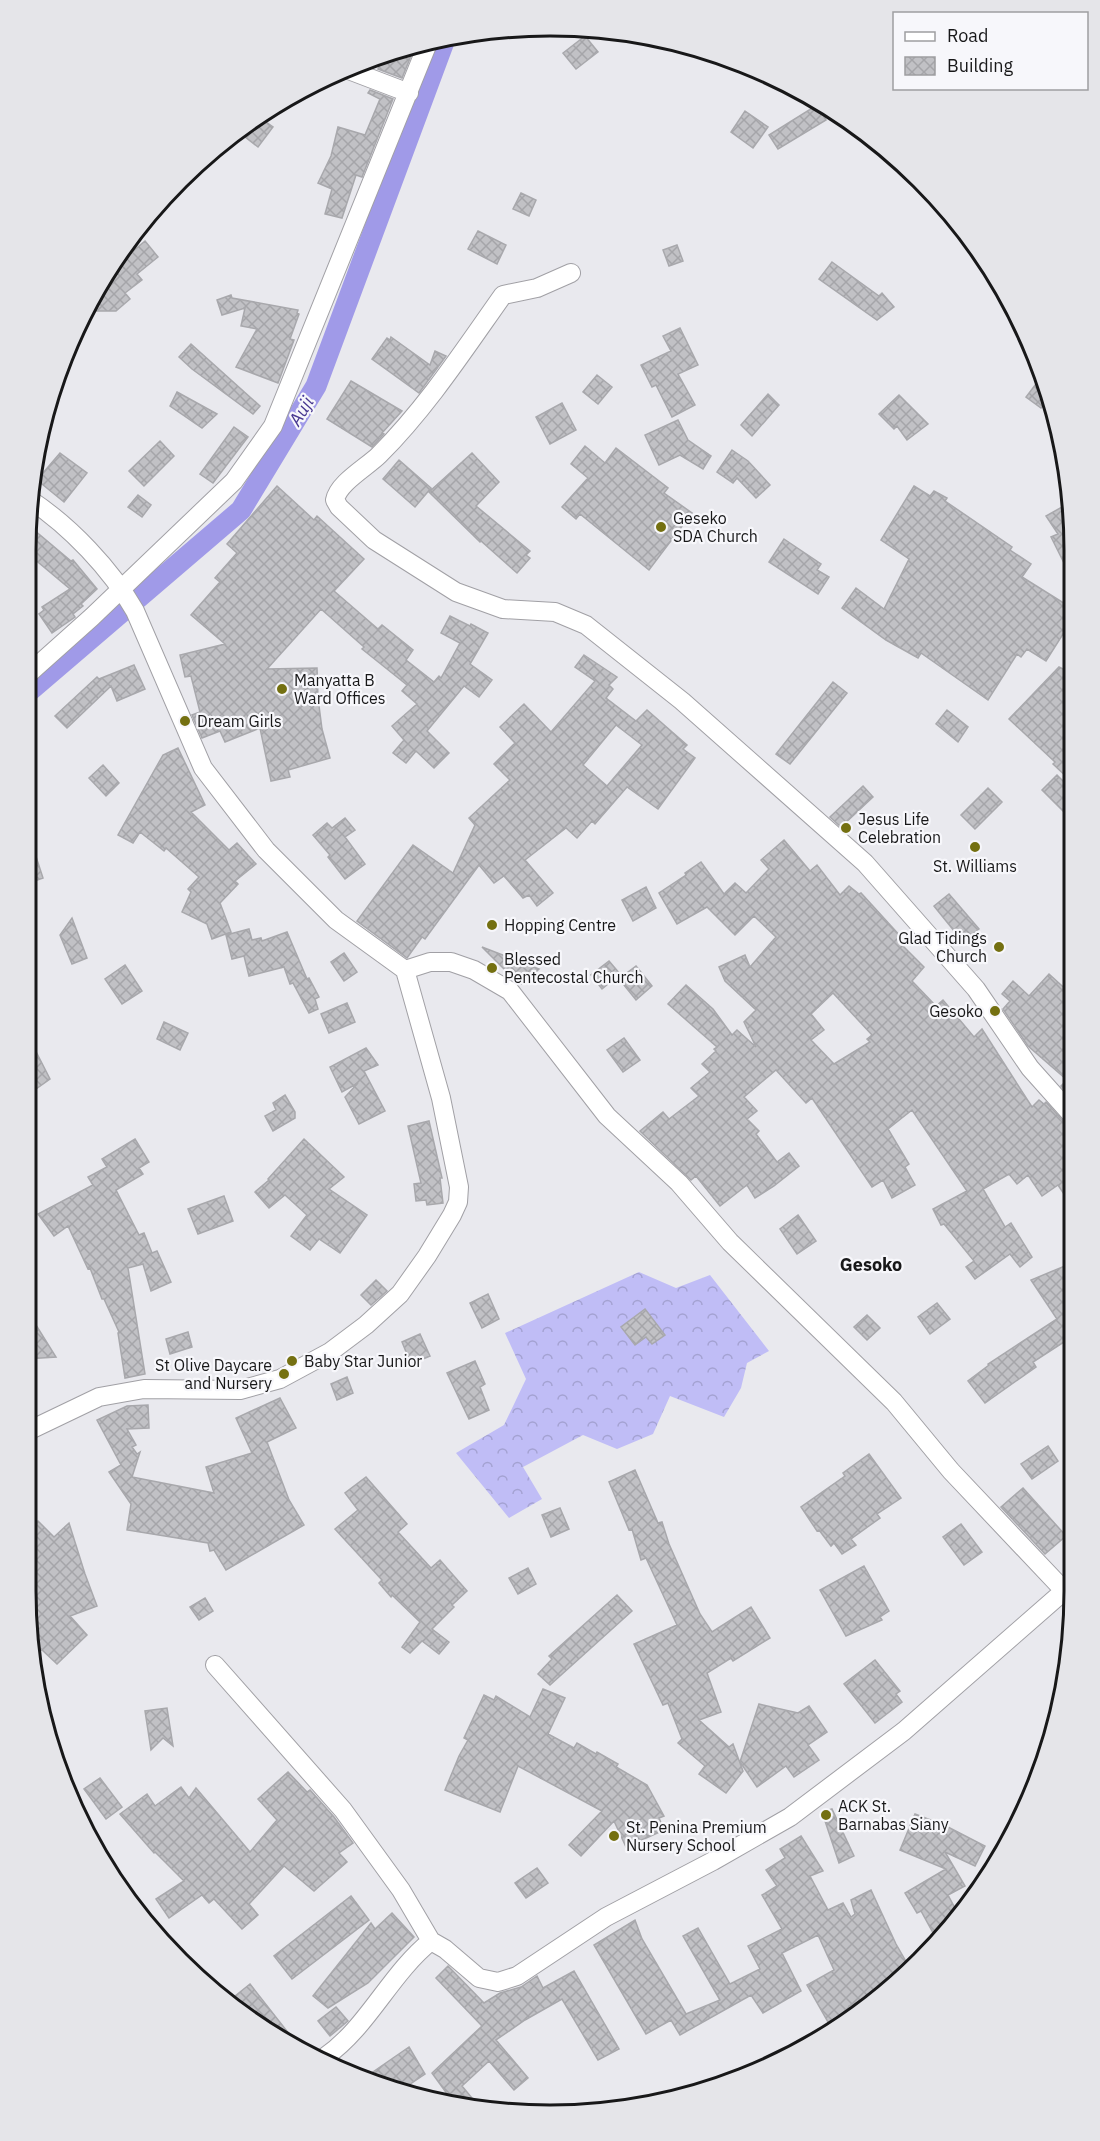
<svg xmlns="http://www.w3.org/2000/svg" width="1100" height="2141" font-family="'IBM Plex Sans',sans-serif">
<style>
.forest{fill:url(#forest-crowns)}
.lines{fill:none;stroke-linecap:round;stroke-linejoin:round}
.canal{stroke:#a09ae8;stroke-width:21}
.building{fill:url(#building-cross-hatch);stroke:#a8a8ac;stroke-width:1.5;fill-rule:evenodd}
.minor-casing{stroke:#a1a0a5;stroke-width:20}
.minor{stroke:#fff;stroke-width:18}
.poi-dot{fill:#747011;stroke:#f7f7fb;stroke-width:2}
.labels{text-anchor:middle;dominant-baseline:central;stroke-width:4.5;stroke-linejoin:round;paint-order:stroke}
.poi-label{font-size:16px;fill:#181819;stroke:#f7f7fb;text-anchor:start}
.water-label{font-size:18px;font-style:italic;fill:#473790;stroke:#f7f7fb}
.neighbourhood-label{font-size:18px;font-weight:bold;fill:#181819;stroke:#f7f7fb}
.rim{fill:none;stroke:#181819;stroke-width:3}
</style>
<defs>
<pattern id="forest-crowns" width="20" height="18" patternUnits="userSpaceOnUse" patternTransform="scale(1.5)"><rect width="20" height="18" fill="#c0bdf6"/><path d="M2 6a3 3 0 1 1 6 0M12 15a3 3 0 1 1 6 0" fill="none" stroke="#a4a2d2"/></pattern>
<pattern id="building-cross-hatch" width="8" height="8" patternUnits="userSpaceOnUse" patternTransform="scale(1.5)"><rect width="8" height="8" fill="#c1c1c5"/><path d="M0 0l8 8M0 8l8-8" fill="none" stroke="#a5a5a9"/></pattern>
</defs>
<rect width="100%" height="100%" fill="#e9e9ee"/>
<path class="forest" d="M 639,1272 L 676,1288 L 710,1275 L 769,1351 L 747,1363 L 741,1388 L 724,1417 L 670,1396 L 653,1434 L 617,1449 L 583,1435 L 523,1467 L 542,1499 L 509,1518 L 456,1453 L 504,1425 L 526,1379 L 505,1333 Z"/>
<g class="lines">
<path class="canal" d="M 26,694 L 241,510 L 316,386 L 445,39"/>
</g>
<path class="building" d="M 585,36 L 598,52 L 576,69 L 563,53 Z
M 415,46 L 402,78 L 378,69 L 385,52 Z
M 370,90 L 393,99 L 362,177 L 356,175 L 342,218 L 325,214 L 332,189 L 318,183 L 331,156 L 338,127 L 365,135 L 380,99 L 368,93 Z
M 817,105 L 826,120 L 778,149 L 769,135 Z
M 745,111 L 768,127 L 753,148 L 731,132 Z
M 259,117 L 273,127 L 258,147 L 244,136 Z
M 521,193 L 536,200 L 529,216 L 513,209 Z
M 478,231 L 506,245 L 497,264 L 468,249 Z
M 145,241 L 158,257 L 137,274 L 142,280 L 125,293 L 130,299 L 116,311 L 96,311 L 94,295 L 121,252 L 125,258 Z
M 677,245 L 683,261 L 669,266 L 663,250 Z
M 832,262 L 879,296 L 882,293 L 894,307 L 877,320 L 819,279 Z
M 231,295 L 232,298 L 298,310 L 297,313 L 299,314 L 290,339 L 294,340 L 278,383 L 236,367 L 257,329 L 241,326 L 245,308 L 222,315 L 217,300 Z
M 680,328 L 698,365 L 678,374 L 695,405 L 672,417 L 656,385 L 652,387 L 641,365 L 671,351 L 663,336 Z
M 391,337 L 430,365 L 435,351 L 446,356 L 419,393 L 372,359 L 387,338 L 390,340 Z
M 191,344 L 260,406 L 253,414 L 192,369 L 179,357 Z
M 597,375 L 612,387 L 598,404 L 583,392 Z
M 1042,376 L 1048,400 L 1041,408 L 1026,397 Z
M 351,381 L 402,411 L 382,433 L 384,434 L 372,447 L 327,419 Z
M 177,392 L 217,414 L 202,428 L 170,406 Z
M 768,394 L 779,405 L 752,436 L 741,425 Z
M 899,395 L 928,424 L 907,440 L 897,426 L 894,429 L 879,414 Z
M 562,403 L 576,430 L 550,444 L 536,417 Z
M 678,420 L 688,440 L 711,456 L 703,469 L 680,455 L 659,465 L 645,435 Z
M 234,427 L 248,437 L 213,483 L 200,474 Z
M 160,441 L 174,456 L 144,486 L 129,471 Z
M 585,446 L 605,463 L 616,448 L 668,488 L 664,493 L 692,513 L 649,570 L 580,514 L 576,519 L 562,507 L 588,478 L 571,464 Z
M 732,450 L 748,461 L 770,485 L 756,498 L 737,478 L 733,483 L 717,472 Z
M 60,453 L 87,473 L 64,502 L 37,480 Z
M 472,453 L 499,482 L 476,506 L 530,551 L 526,555 L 530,558 L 517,573 L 481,541 L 480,542 L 429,492 Z
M 399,460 L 431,488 L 415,507 L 383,479 Z
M 277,486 L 314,520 L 317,516 L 364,559 L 334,591 L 378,629 L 382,625 L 413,650 L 406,660 L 434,682 L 439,676 L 441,678 L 460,643 L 441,633 L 450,616 L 470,626 L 471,624 L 488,633 L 470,664 L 492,680 L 479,697 L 464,686 L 427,731 L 449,753 L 434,768 L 416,751 L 406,763 L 393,753 L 404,740 L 392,726 L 417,704 L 402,691 L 407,685 L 362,649 L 364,647 L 321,609 L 267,669 L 317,668 L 318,698 L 322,729 L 330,758 L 288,770 L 290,777 L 271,781 L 260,728 L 225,742 L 220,731 L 202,738 L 192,715 L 200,712 L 191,676 L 185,677 L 180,655 L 225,644 L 191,615 L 220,582 L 215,578 L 237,553 L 227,544 Z
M 914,486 L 930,496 L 934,491 L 947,498 L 945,501 L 1012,547 L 1010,550 L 1031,564 L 1022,577 L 1070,607 L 1070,623 L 1046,661 L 1027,649 L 1021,657 L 1017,654 L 988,700 L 921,653 L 918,658 L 886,640 L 842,608 L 856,588 L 884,609 L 909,559 L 881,540 Z
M 138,495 L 151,505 L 142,517 L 128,507 Z
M 1062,507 L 1070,520 L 1070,575 L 1051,537 L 1058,534 L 1046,516 Z
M 27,524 L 71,561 L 73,560 L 97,589 L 81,604 L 83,606 L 73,614 L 75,617 L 52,633 L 39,614 L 44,610 L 42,607 L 70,589 L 27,553 Z
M 784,539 L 821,564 L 817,570 L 829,577 L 818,594 L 769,562 Z
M 584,655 L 617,677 L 609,685 L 613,689 L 606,698 L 636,721 L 647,710 L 687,745 L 683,749 L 695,758 L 658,809 L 627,787 L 595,824 L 592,821 L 577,838 L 566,828 L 525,860 L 553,893 L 537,906 L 529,895 L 523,898 L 504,876 L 494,883 L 479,865 L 425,939 L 422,937 L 407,958 L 357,921 L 413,845 L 453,873 L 475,825 L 469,818 L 510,780 L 494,764 L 515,743 L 500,727 L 524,704 L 551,732 L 595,681 L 575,667 ZM 616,725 L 642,745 L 607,786 L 583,765 Z
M 134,665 L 145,689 L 117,701 L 111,686 L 67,728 L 55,716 L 97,677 L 99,679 Z
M 1059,667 L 1071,673 L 1071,781 L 1053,764 L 1055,762 L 1009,719 Z
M 833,682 L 847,693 L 790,764 L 776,754 Z
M 947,710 L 968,727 L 958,742 L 936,724 Z
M 178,748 L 205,805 L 191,812 L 229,850 L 237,843 L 256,864 L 235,881 L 238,884 L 220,903 L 231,932 L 212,939 L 207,924 L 182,912 L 191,892 L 188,889 L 199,877 L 166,848 L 164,851 L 140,832 L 133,843 L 118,835 L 163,755 Z
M 103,765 L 119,783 L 106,796 L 89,778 Z
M 1057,775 L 1071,789 L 1071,819 L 1042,790 Z
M 863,786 L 873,797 L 841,827 L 830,817 Z
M 988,788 L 1002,802 L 975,829 L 961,815 Z
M 345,818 L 355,830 L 345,837 L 365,864 L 345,879 L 328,857 L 330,855 L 313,835 L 327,823 L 332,828 Z
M 29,835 L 43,878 L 26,884 L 26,836 Z
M 784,840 L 810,871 L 817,865 L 840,895 L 849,886 L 859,894 L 861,893 L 903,939 L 900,943 L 924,967 L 912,981 L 936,1006 L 943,1000 L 974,1037 L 982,1029 L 1032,1107 L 1039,1100 L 1044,1104 L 1046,1102 L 1064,1122 L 1072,1126 L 1072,1137 L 1064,1143 L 1072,1155 L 1072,1206 L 1058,1185 L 1042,1196 L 1028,1175 L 1017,1184 L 1009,1174 L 983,1189 L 1005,1227 L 1011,1223 L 1032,1257 L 1020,1267 L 1010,1254 L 975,1279 L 966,1267 L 974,1261 L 944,1224 L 941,1225 L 933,1209 L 967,1191 L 912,1110 L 888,1129 L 909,1164 L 905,1167 L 915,1185 L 892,1198 L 883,1180 L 872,1187 L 812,1098 L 806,1103 L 776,1070 L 744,1097 L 757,1111 L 747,1119 L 759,1131 L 756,1134 L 777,1162 L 789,1153 L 799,1166 L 774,1186 L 755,1198 L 747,1185 L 720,1206 L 696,1176 L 691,1180 L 640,1131 L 663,1112 L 669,1119 L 699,1096 L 691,1088 L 710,1072 L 702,1064 L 716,1051 L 714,1049 L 717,1047 L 668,1004 L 686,985 L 713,1009 L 732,1035 L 737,1030 L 756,1047 L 744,1022 L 756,1010 L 725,981 L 719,967 L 745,955 L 750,967 L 776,937 L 754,916 L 735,935 L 707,907 L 677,924 L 659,893 L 686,875 L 685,873 L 701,862 L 724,894 L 735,883 L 746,893 L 769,869 L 761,860 ZM 833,993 L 872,1035 L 867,1039 L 870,1042 L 834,1064 L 811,1040 L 824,1030 L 811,1014 Z
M 646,887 L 656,908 L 633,921 L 622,900 Z
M 949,894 L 979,929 L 963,942 L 934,906 Z
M 72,918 L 87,958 L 72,964 L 60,935 Z
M 249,929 L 252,940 L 261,938 L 262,941 L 287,932 L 307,979 L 309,978 L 319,997 L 315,999 L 318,1009 L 309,1013 L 293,983 L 290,984 L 284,967 L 249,976 L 244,956 L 232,959 L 226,935 Z
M 482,947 L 539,969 L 523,984 L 519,984 Z
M 344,953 L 357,972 L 344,981 L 331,962 Z
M 609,961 L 620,974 L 602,989 L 591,975 Z
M 125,965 L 142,991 L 122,1004 L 105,979 Z
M 636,966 L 652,986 L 636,1000 L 619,979 Z
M 1049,974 L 1071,994 L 1072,1098 L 1061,1086 L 1067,1080 L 1028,1046 L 1003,1009 L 1010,1001 L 1002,994 L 1013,981 L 1029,996 Z
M 347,1003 L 355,1022 L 329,1033 L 321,1014 Z
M 164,1022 L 188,1033 L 180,1050 L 157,1039 Z
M 26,1032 L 50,1079 L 26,1096 Z
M 624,1038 L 640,1060 L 623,1072 L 607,1050 Z
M 366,1048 L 378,1065 L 364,1071 L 385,1111 L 359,1124 L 345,1097 L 358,1083 L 342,1092 L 330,1067 Z
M 285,1095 L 295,1112 L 295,1118 L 273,1131 L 265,1116 L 276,1110 L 273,1103 Z
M 429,1121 L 442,1178 L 440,1178 L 443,1203 L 427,1205 L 426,1200 L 416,1201 L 414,1184 L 421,1183 L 408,1126 Z
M 135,1139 L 149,1162 L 139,1168 L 143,1174 L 116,1190 L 139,1235 L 144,1233 L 152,1253 L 157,1251 L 171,1282 L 151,1291 L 143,1264 L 128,1268 L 145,1374 L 125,1378 L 118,1333 L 119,1332 L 104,1299 L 102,1299 L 90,1268 L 88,1269 L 68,1226 L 54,1236 L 38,1214 L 93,1185 L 88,1177 L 107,1167 L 102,1159 Z
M 304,1139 L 344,1177 L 329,1189 L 367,1215 L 340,1253 L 319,1239 L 310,1250 L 291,1236 L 307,1215 L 285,1195 L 269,1208 L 255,1192 L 269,1180 L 268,1179 Z
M 224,1196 L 233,1221 L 198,1234 L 188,1209 Z
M 798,1215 L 816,1241 L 797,1254 L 780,1229 Z
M 1072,1263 L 1073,1341 L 1070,1338 L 1033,1362 L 1036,1367 L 985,1403 L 968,1381 L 989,1365 L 988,1364 L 1057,1319 L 1031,1280 Z
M 376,1280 L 387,1291 L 371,1305 L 361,1295 Z
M 488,1294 L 499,1319 L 482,1328 L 470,1303 Z
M 937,1303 L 950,1319 L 930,1334 L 918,1317 Z
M 26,1309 L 56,1357 L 26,1359 Z
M 645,1309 L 665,1335 L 652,1344 L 646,1337 L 635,1345 L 621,1327 Z
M 867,1315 L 880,1328 L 867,1340 L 854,1327 Z
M 188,1332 L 192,1347 L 170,1354 L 166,1339 Z
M 420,1334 L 430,1356 L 411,1364 L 402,1342 Z
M 475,1361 L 485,1384 L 480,1387 L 489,1410 L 469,1419 L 447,1373 Z
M 347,1377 L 353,1393 L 337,1400 L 331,1384 Z
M 280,1398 L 296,1428 L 267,1442 L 289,1500 L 304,1525 L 226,1570 L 214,1550 L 210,1551 L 208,1543 L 127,1530 L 131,1504 L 109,1472 L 121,1465 L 97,1420 L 127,1406 L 148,1405 L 149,1428 L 127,1429 L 136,1445 L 132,1447 L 137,1454 L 140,1452 L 132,1477 L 214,1493 L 206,1467 L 252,1453 L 236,1418 Z
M 1048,1446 L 1058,1461 L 1032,1479 L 1021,1464 Z
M 869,1454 L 901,1498 L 877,1514 L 880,1518 L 851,1539 L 856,1545 L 842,1554 L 834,1543 L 831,1546 L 819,1530 L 817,1531 L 801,1507 L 845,1476 L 843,1473 Z
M 635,1470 L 658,1523 L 662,1522 L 669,1544 L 700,1614 L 712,1632 L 751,1607 L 770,1638 L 733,1661 L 731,1658 L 707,1673 L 721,1712 L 699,1720 L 729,1747 L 733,1744 L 743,1771 L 726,1793 L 699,1774 L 705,1766 L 678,1743 L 682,1739 L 668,1703 L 663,1705 L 634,1644 L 677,1625 L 646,1558 L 641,1560 L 632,1529 L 629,1530 L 609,1482 Z
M 366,1477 L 407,1524 L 398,1532 L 431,1568 L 440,1560 L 467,1591 L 452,1605 L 454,1607 L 432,1629 L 449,1642 L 439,1654 L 422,1641 L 410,1653 L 402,1647 L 420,1622 L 392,1595 L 391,1597 L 379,1583 L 382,1580 L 335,1529 L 358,1510 L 345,1493 Z
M 1023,1488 L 1066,1536 L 1045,1554 L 1001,1507 Z
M 560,1508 L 569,1529 L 551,1537 L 542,1515 Z
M 38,1521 L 54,1537 L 69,1523 L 85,1574 L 97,1606 L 70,1616 L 87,1635 L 57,1664 L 41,1649 L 36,1654 L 26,1591 L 26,1533 Z
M 961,1524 L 982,1552 L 964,1565 L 943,1537 Z
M 864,1566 L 889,1611 L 880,1617 L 882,1620 L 846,1636 L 820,1590 Z
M 528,1568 L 536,1584 L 518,1594 L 509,1578 Z
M 617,1595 L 632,1611 L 550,1685 L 538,1674 L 552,1659 L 549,1656 Z
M 205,1598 L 213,1611 L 199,1620 L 190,1607 Z
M 875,1660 L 900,1691 L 896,1694 L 902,1702 L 875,1723 L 844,1684 Z
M 543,1689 L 565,1698 L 548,1734 L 574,1748 L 577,1743 L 596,1754 L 597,1752 L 618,1764 L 616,1767 L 647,1785 L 664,1816 L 659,1818 L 664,1830 L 626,1847 L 614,1821 L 581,1856 L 569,1845 L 602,1811 L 518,1766 L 500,1812 L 445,1790 L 459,1756 L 468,1740 L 464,1738 L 484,1695 L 494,1700 L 496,1696 L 530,1717 Z
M 759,1704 L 798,1713 L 809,1706 L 827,1732 L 808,1745 L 819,1760 L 794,1777 L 786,1766 L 757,1787 L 740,1762 Z
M 167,1708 L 173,1746 L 163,1738 L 151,1750 L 145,1711 Z
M 288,1772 L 307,1792 L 310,1790 L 334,1817 L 353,1843 L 339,1853 L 347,1862 L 314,1891 L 284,1866 L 249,1904 L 258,1915 L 242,1929 L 214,1899 L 209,1903 L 202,1895 L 169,1918 L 156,1899 L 184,1881 L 155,1852 L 154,1853 L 120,1814 L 147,1794 L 155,1806 L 181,1787 L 189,1798 L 196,1788 L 250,1852 L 277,1820 L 258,1799 Z
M 100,1778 L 122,1807 L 106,1819 L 84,1789 Z
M 832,1809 L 854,1856 L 839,1863 L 822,1812 Z
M 915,1814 L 946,1826 L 985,1846 L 975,1866 L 945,1852 L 965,1886 L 948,1895 L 957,1912 L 937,1940 L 921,1911 L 917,1913 L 905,1893 L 946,1869 L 900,1850 Z
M 801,1836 L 823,1871 L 810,1876 L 828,1910 L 843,1903 L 851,1917 L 855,1914 L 851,1900 L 871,1890 L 896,1944 L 908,1965 L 904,1967 L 907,1973 L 886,1991 L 885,1989 L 849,2006 L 851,2010 L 828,2022 L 807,1985 L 834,1970 L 818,1935 L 782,1953 L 801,1991 L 763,2013 L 751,1995 L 680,2035 L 671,2020 L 646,2034 L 594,1945 L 635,1920 L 642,1939 L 686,2014 L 720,2000 L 683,1936 L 698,1928 L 730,1984 L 760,1969 L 748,1946 L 782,1929 L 762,1895 L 777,1886 L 766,1870 L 785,1858 L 780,1849 Z
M 537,1868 L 548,1883 L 526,1898 L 515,1883 Z
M 351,1896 L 369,1920 L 292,1979 L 274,1956 Z
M 392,1913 L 414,1937 L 368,1983 L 328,2008 L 313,1996 L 371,1923 L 375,1929 Z
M 448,1966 L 484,2003 L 500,1993 L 521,1987 L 537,1976 L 543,1988 L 574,1971 L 619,2049 L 598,2060 L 562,1999 L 525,2020 L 496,2040 L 528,2078 L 514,2090 L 489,2061 L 462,2086 L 477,2104 L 453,2102 L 432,2073 L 482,2026 L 436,1978 Z
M 250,1984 L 297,2044 L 259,2027 L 235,1996 Z
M 336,2007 L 348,2021 L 330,2036 L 318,2021 Z
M 409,2047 L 425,2074 L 400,2091 L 367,2076 Z"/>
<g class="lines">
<defs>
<path id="minor" d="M 346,69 L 409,93
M 571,273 L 537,288 L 503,295 C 464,350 427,407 379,455 C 367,467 338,483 335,500 L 339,507 L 374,540 L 456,592 L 503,609 L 555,612 L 586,625 L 682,701 L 865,863 L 976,989 L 1030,1068 L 1072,1115
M 29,499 C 70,526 111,569 135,611 L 203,768 L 266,850 L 336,920 L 405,970 L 430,962 L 451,962 L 474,970 L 510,991 L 607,1116 L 679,1183 L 730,1242 L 894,1402 L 951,1471 L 1073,1600
M 26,676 L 92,617 L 234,481 L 273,426 L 428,43
M 26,1432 L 99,1397 L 144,1389 L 240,1390 L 280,1379 L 330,1352 L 366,1325 L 400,1294 L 427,1256 L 452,1215 L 458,1202 L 459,1187 L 441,1098 L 405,970
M 215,1665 L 343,1810 L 401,1890 L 431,1941
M 325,2057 C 368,2027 390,1974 431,1941 L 445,1949 L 479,1978 L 498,1982 L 517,1976 L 606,1917 L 713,1861 L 790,1817 L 904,1731 L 1072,1584"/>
</defs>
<use href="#minor" class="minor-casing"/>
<use href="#minor" class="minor"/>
</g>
<g class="poi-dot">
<circle cx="661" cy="527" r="6"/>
<circle cx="282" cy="689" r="6"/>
<circle cx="185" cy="721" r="6"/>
<circle cx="846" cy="828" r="6"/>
<circle cx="975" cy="847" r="6"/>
<circle cx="492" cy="925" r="6"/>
<circle cx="999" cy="947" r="6"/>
<circle cx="492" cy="968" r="6"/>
<circle cx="995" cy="1011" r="6"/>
<circle cx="292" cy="1361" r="6"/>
<circle cx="284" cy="1374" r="6"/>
<circle cx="826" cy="1815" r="6"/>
<circle cx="614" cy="1836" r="6"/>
</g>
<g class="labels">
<g class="poi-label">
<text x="673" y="518">Geseko<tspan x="673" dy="18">SDA Church</tspan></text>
<text x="294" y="680">Manyatta B<tspan x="294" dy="18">Ward Offices</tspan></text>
<text x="197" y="721">Dream Girls</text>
<text x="858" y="819">Jesus Life<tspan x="858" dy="18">Celebration</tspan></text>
<text x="975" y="866" text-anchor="middle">St. Williams</text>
<text x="504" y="925">Hopping Centre</text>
<text x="987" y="938" text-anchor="end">Glad Tidings<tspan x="987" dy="18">Church</tspan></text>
<text x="504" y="959">Blessed<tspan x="504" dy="18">Pentecostal Church</tspan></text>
<text x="983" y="1011" text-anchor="end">Gesoko</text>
<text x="304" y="1361">Baby Star Junior</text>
<text x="272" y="1365" text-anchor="end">St Olive Daycare<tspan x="272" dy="18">and Nursery</tspan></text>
<text x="838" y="1806">ACK St.<tspan x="838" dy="18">Barnabas Siany</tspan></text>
<text x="626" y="1827">St. Penina Premium<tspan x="626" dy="18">Nursery School</tspan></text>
</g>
<g class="water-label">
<text transform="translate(301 411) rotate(-59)">Auji</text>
</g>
<g class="neighbourhood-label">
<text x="871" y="1264">Gesoko</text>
</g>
</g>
<path d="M0 0H1100V2141H0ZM550 36H550A514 514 0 0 1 1064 550V1591A514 514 0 0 1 550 2105H550A514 514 0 0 1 36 1591V550A514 514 0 0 1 550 36Z" fill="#e5e5e9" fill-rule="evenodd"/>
<path class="rim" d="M550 36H550A514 514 0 0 1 1064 550V1591A514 514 0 0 1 550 2105H550A514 514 0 0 1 36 1591V550A514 514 0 0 1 550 36Z"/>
<rect x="893" y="12" width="195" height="78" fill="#f7f7fb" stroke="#9e9ea1" stroke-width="1.5"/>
<rect x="905" y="32" width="30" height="9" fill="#ffffff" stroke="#9e9ea1" stroke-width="1.5"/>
<text x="947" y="42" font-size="18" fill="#181819">Road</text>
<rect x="905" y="57" width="30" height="18" fill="url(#building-cross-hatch)" stroke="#9e9ea1" stroke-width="1.5"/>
<text x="947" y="72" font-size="18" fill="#181819">Building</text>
</svg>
